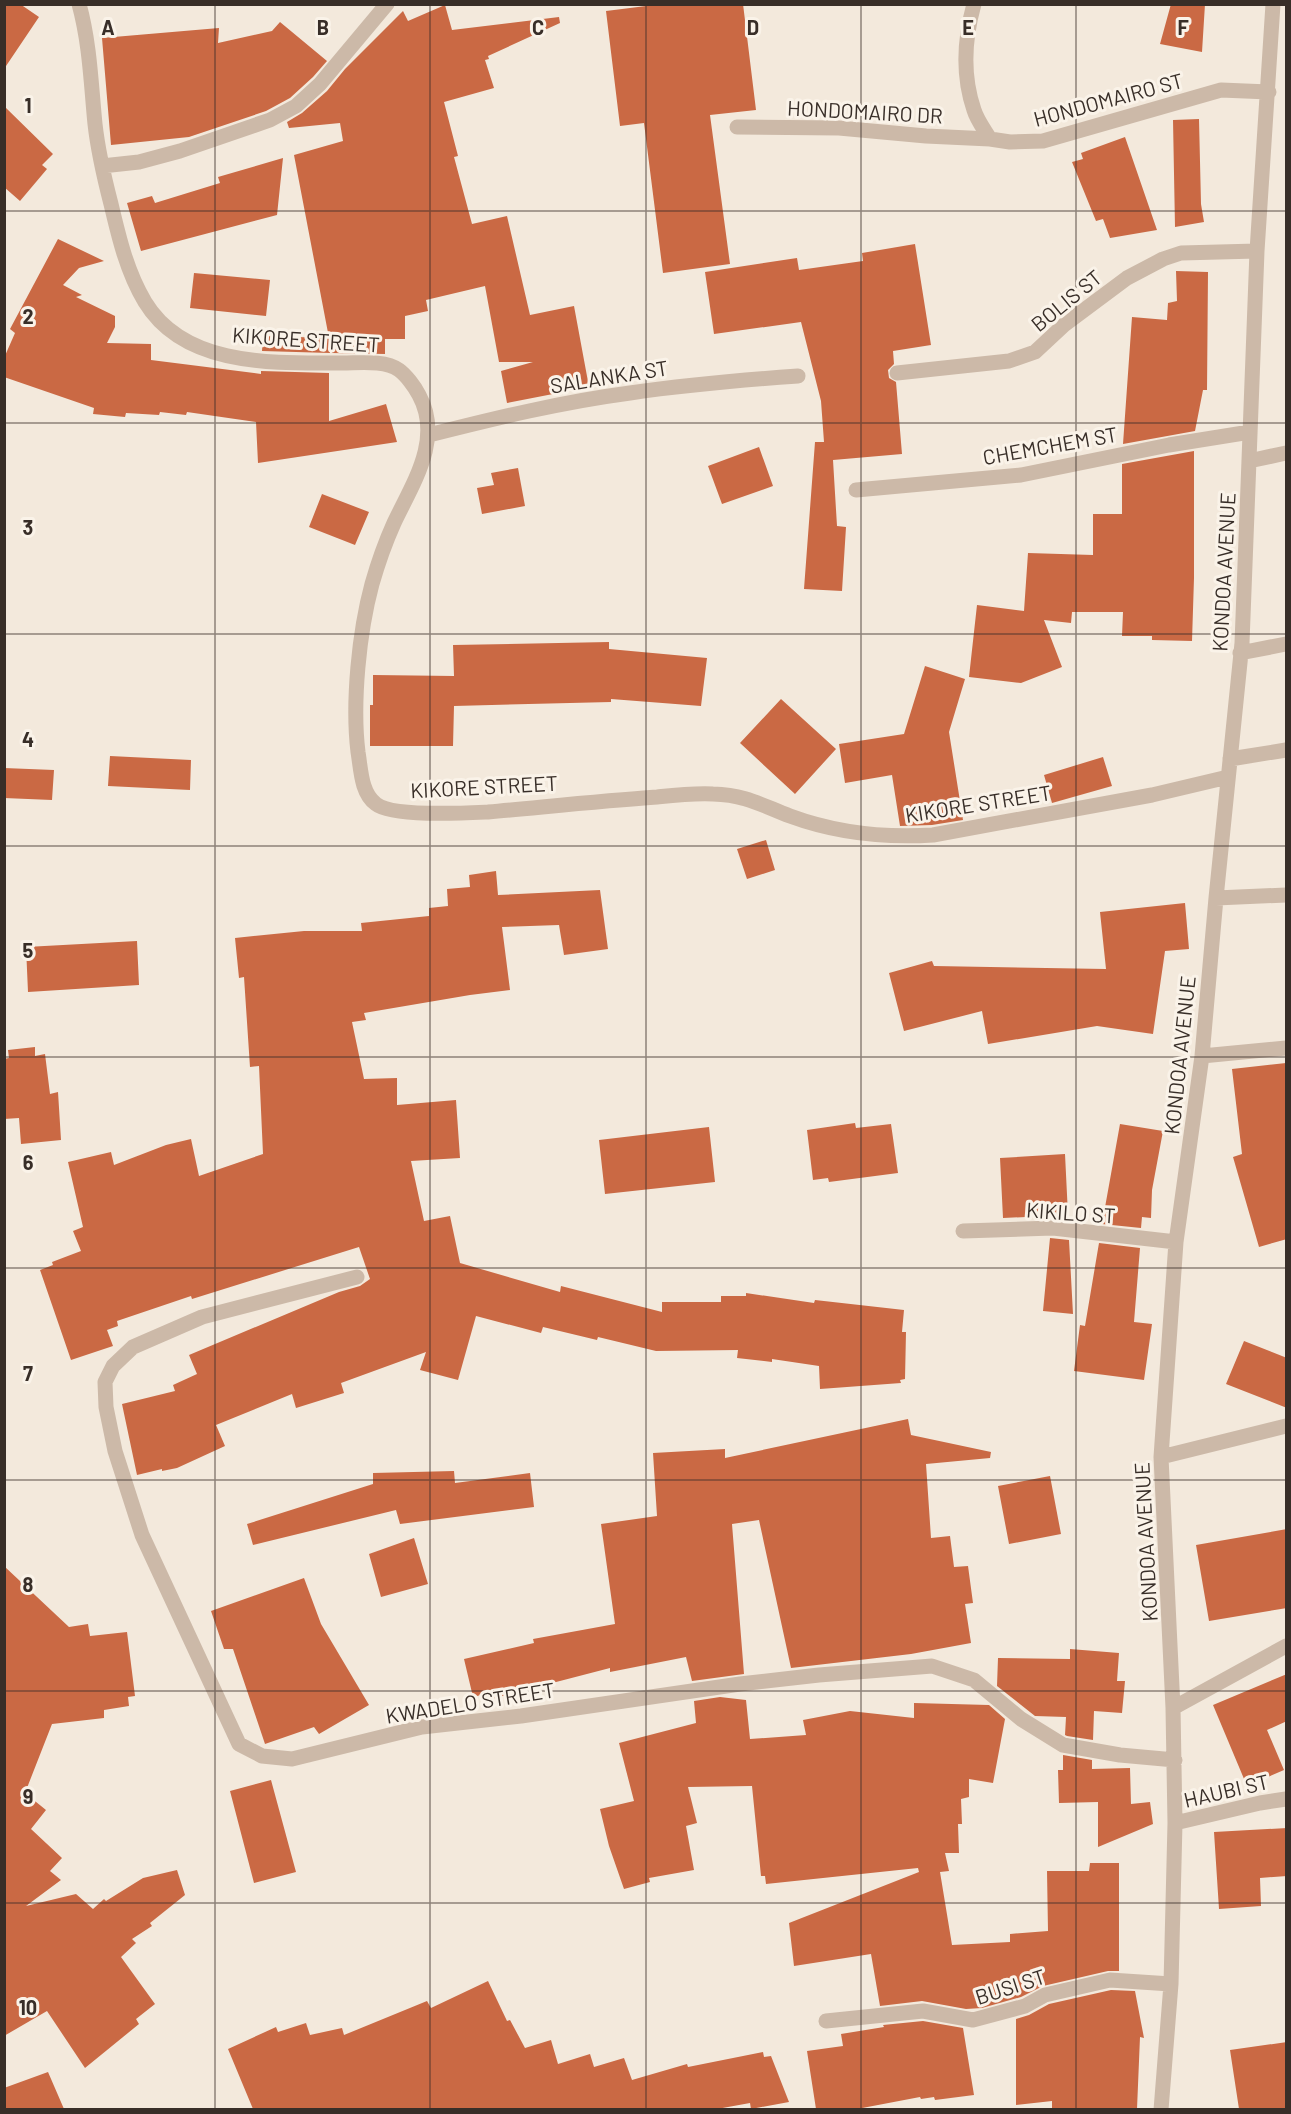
<svg xmlns="http://www.w3.org/2000/svg" width="1291" height="2114" font-family="Barlow,sans-serif">
<style>
.building{fill:#ca6944}
.lines{fill:none;stroke-linecap:round;stroke-linejoin:round}
.minor{stroke:#ccb9a8;stroke-width:15}
.grid{fill:none;stroke:#382e28;stroke-width:1.5;stroke-opacity:0.55}
.labels{text-anchor:middle;dominant-baseline:central;stroke-width:6;stroke-linejoin:round;paint-order:stroke}
.street-label{font-size:21px;fill:#382e28;stroke:#faf3e9}
.grid-label{font-size:20px;text-anchor:middle;font-weight:bold;fill:#382e28;stroke:#faf3e9;stroke-width:6;stroke-linejoin:round;paint-order:stroke}
</style>
<rect width="100%" height="100%" fill="#f3e9dc"/>
<path class="building" d="M 4,4 L 20,4 L 39,17 L 4,69 Z
M 662,4 L 743,4 L 756,110 L 710,115 L 730,264 L 663,273 L 644,123 L 620,126 L 606,11 Z
M 1171,4 L 1205,4 L 1202,52 L 1160,44 Z
M 445,5 L 452,30 L 559,17 L 560,23 L 488,56 L 489,59 L 485,60 L 494,88 L 444,102 L 458,156 L 454,157 L 472,224 L 507,216 L 530,315 L 574,306 L 589,387 L 507,403 L 501,371 L 533,362 L 499,362 L 485,286 L 426,300 L 428,311 L 405,316 L 405,339 L 385,339 L 385,354 L 332,353 L 330,343 L 330,353 L 262,351 L 263,336 L 329,338 L 294,155 L 343,141 L 340,123 L 289,128 L 287,122 L 302,113 L 327,91 L 345,69 L 403,11 L 408,21 Z
M 280,22 L 327,61 L 313,77 L 290,98 L 266,111 L 189,137 L 111,145 L 102,38 L 219,28 L 218,43 L 272,31 Z
M 4,106 L 53,154 L 42,165 L 47,169 L 20,201 L 4,187 Z
M 1199,119 L 1201,204 L 1204,222 L 1175,227 L 1173,120 Z
M 1125,137 L 1157,230 L 1110,238 L 1103,219 L 1096,221 L 1072,162 L 1083,159 L 1081,153 Z
M 283,158 L 277,215 L 141,251 L 127,203 L 152,196 L 155,203 L 220,183 L 218,177 Z
M 58,239 L 104,261 L 79,268 L 63,285 L 82,295 L 76,297 L 115,316 L 115,327 L 107,343 L 151,344 L 151,360 L 261,374 L 261,371 L 329,373 L 329,421 L 386,404 L 397,442 L 258,463 L 256,422 L 187,412 L 186,415 L 160,412 L 159,415 L 126,413 L 125,417 L 93,414 L 94,408 L 4,377 L 4,358 L 15,333 L 10,329 Z
M 915,244 L 931,345 L 893,351 L 894,364 L 888,370 L 889,378 L 896,382 L 902,454 L 833,460 L 837,526 L 846,527 L 842,591 L 804,589 L 815,442 L 824,442 L 821,401 L 801,322 L 714,334 L 705,272 L 797,258 L 799,270 L 863,261 L 862,253 Z
M 1176,271 L 1208,272 L 1207,390 L 1203,390 L 1195,431 L 1123,444 L 1132,317 L 1167,320 L 1168,303 L 1177,301 Z
M 194,273 L 270,280 L 266,316 L 190,308 Z
M 759,447 L 773,486 L 722,504 L 708,466 Z
M 1194,451 L 1194,578 L 1192,641 L 1152,640 L 1152,636 L 1122,636 L 1123,612 L 1072,612 L 1071,623 L 1044,620 L 1062,667 L 1021,683 L 969,677 L 977,605 L 1024,611 L 1028,553 L 1093,555 L 1093,514 L 1122,514 L 1122,464 Z
M 518,468 L 525,506 L 482,514 L 477,488 L 494,485 L 491,473 Z
M 322,494 L 369,512 L 355,545 L 309,527 Z
M 609,642 L 609,649 L 707,658 L 701,706 L 611,699 L 611,702 L 454,706 L 453,746 L 370,746 L 370,705 L 373,705 L 373,675 L 454,676 L 453,645 Z
M 925,666 L 965,679 L 949,732 L 963,820 L 932,825 L 900,826 L 892,775 L 845,783 L 839,744 L 904,734 Z
M 781,699 L 836,749 L 795,794 L 740,743 Z
M 110,756 L 191,760 L 190,790 L 108,786 Z
M 1103,757 L 1112,786 L 1052,803 L 1044,775 Z
M 4,768 L 54,770 L 52,800 L 4,798 Z
M 766,840 L 775,870 L 747,879 L 737,849 Z
M 496,871 L 498,895 L 600,890 L 608,949 L 564,955 L 559,925 L 502,927 L 510,990 L 470,995 L 364,1013 L 366,1020 L 352,1022 L 364,1079 L 397,1078 L 397,1105 L 456,1100 L 460,1158 L 411,1161 L 424,1221 L 450,1216 L 460,1263 L 560,1292 L 561,1286 L 662,1312 L 662,1302 L 721,1302 L 721,1296 L 746,1296 L 746,1293 L 814,1303 L 815,1300 L 904,1310 L 902,1332 L 906,1332 L 905,1379 L 900,1380 L 901,1383 L 820,1389 L 819,1366 L 772,1359 L 772,1362 L 737,1358 L 738,1350 L 656,1351 L 598,1337 L 597,1340 L 543,1327 L 541,1333 L 476,1316 L 458,1380 L 420,1370 L 426,1352 L 341,1383 L 344,1393 L 296,1408 L 292,1394 L 216,1425 L 225,1446 L 177,1468 L 162,1471 L 162,1469 L 137,1475 L 122,1404 L 175,1391 L 173,1385 L 197,1374 L 189,1355 L 339,1292 L 360,1286 L 370,1279 L 359,1247 L 192,1299 L 191,1296 L 117,1321 L 118,1326 L 107,1330 L 113,1346 L 71,1360 L 40,1270 L 53,1265 L 52,1262 L 81,1251 L 73,1231 L 83,1227 L 68,1162 L 111,1152 L 114,1165 L 166,1145 L 191,1139 L 199,1176 L 263,1154 L 259,1066 L 250,1067 L 244,977 L 239,978 L 235,938 L 304,931 L 362,931 L 361,923 L 429,916 L 429,908 L 448,906 L 447,889 L 470,887 L 469,875 Z
M 1185,903 L 1189,949 L 1165,951 L 1153,1034 L 1097,1026 L 988,1044 L 982,1011 L 904,1031 L 889,973 L 932,961 L 934,966 L 1106,969 L 1100,912 Z
M 137,941 L 139,985 L 28,992 L 26,947 Z
M 35,1047 L 35,1056 L 45,1054 L 50,1094 L 58,1092 L 61,1140 L 21,1144 L 19,1118 L 4,1119 L 4,1059 L 9,1058 L 8,1050 Z
M 1286,1063 L 1287,1239 L 1259,1247 L 1233,1157 L 1242,1154 L 1232,1069 Z
M 855,1123 L 856,1128 L 891,1124 L 898,1173 L 829,1182 L 828,1178 L 813,1180 L 807,1130 Z
M 1120,1124 L 1163,1131 L 1152,1190 L 1151,1218 L 1142,1217 L 1141,1228 L 1102,1224 Z
M 709,1127 L 715,1182 L 605,1194 L 599,1140 Z
M 1065,1154 L 1068,1215 L 1003,1218 L 1000,1158 Z
M 1050,1238 L 1069,1240 L 1073,1314 L 1043,1311 Z
M 1099,1243 L 1140,1248 L 1134,1322 L 1152,1324 L 1144,1380 L 1074,1371 L 1080,1325 L 1085,1326 Z
M 1244,1341 L 1287,1358 L 1287,1408 L 1226,1384 Z
M 908,1419 L 911,1435 L 991,1452 L 990,1458 L 926,1464 L 931,1538 L 950,1536 L 954,1567 L 968,1566 L 973,1603 L 965,1604 L 971,1643 L 911,1654 L 791,1668 L 759,1520 L 732,1524 L 744,1674 L 692,1681 L 686,1657 L 610,1672 L 610,1668 L 491,1699 L 489,1693 L 473,1697 L 464,1659 L 534,1643 L 533,1639 L 615,1624 L 601,1524 L 657,1516 L 653,1453 L 725,1449 L 725,1458 Z
M 454,1471 L 455,1483 L 530,1473 L 534,1507 L 400,1524 L 396,1510 L 253,1545 L 247,1524 L 373,1484 L 373,1473 Z
M 1050,1476 L 1061,1534 L 1009,1544 L 998,1486 Z
M 1287,1529 L 1287,1608 L 1209,1621 L 1196,1545 Z
M 414,1538 L 428,1584 L 381,1597 L 369,1554 Z
M 4,1566 L 69,1627 L 88,1624 L 90,1636 L 127,1632 L 135,1696 L 128,1697 L 129,1706 L 104,1710 L 104,1718 L 52,1724 L 25,1793 L 46,1810 L 31,1829 L 62,1858 L 50,1871 L 61,1880 L 26,1906 L 76,1894 L 93,1909 L 104,1899 L 106,1901 L 143,1878 L 177,1870 L 185,1895 L 150,1923 L 152,1926 L 132,1939 L 136,1943 L 121,1957 L 155,2004 L 136,2019 L 139,2024 L 85,2068 L 47,2011 L 4,2036 Z
M 304,1578 L 321,1624 L 369,1705 L 319,1734 L 314,1727 L 265,1744 L 233,1649 L 224,1649 L 211,1611 Z
M 1070,1649 L 1119,1653 L 1117,1681 L 1125,1681 L 1122,1713 L 1094,1711 L 1093,1740 L 1067,1736 L 1065,1735 L 1066,1717 L 1035,1716 L 997,1686 L 998,1658 L 1070,1659 Z
M 1287,1674 L 1287,1721 L 1267,1730 L 1284,1770 L 1247,1786 L 1213,1705 Z
M 720,1697 L 746,1700 L 750,1739 L 806,1735 L 803,1720 L 850,1711 L 914,1718 L 914,1703 L 989,1705 L 1005,1719 L 993,1783 L 969,1779 L 969,1797 L 961,1799 L 962,1824 L 958,1824 L 959,1853 L 945,1853 L 949,1871 L 940,1872 L 952,1945 L 1010,1942 L 1010,1934 L 1048,1931 L 1047,1871 L 1089,1871 L 1090,1863 L 1119,1863 L 1119,1971 L 1108,1971 L 1043,1986 L 1021,1997 L 982,2008 L 966,2009 L 922,2001 L 880,2006 L 871,1954 L 794,1966 L 789,1923 L 919,1872 L 918,1868 L 766,1884 L 765,1876 L 761,1876 L 752,1786 L 688,1787 L 697,1823 L 686,1826 L 694,1870 L 649,1878 L 650,1882 L 624,1889 L 609,1846 L 600,1809 L 634,1801 L 619,1743 L 696,1723 L 694,1701 Z
M 1063,1755 L 1092,1760 L 1092,1769 L 1130,1768 L 1131,1804 L 1150,1802 L 1153,1824 L 1098,1847 L 1098,1802 L 1059,1803 L 1058,1770 L 1063,1770 Z
M 271,1780 L 296,1872 L 254,1883 L 230,1791 Z
M 1287,1828 L 1287,1876 L 1260,1878 L 1261,1906 L 1219,1909 L 1214,1832 Z
M 488,1981 L 507,2021 L 510,2020 L 525,2048 L 551,2040 L 558,2064 L 590,2054 L 594,2067 L 624,2058 L 632,2080 L 687,2064 L 688,2067 L 763,2052 L 764,2057 L 771,2056 L 789,2102 L 751,2109 L 750,2103 L 717,2109 L 253,2109 L 228,2049 L 276,2027 L 278,2032 L 306,2023 L 310,2035 L 342,2028 L 344,2035 L 427,2001 L 431,2008 Z
M 1111,1990 L 1135,1991 L 1144,2038 L 1140,2037 L 1137,2109 L 1052,2109 L 1052,2101 L 1016,2105 L 1016,2019 L 1029,2015 L 1049,2004 Z
M 923,2021 L 963,2028 L 974,2095 L 935,2100 L 934,2097 L 921,2099 L 920,2097 L 857,2109 L 816,2109 L 807,2051 L 843,2046 L 841,2034 L 884,2027 L 883,2025 Z
M 1287,2042 L 1287,2109 L 1239,2109 L 1230,2050 Z
M 48,2072 L 64,2109 L 4,2109 L 4,2088 Z"/>
<g class="lines">
<path class="minor" d="M 79,4 C 90,44 91,84 95,124 C 98,151 104,177 111,204 C 119,238 127,272 145,302 C 185,368 276,363 343,363 C 360,363 385,360 399,370 C 406,375 415,387 419,395 C 443,439 413,483 394,523 C 385,543 378,563 372,584 C 359,632 352,703 358,752 C 361,770 361,793 376,804 C 392,817 466,813 488,812 C 544,807 600,801 657,797 C 676,795 694,793 713,794 C 746,795 761,805 790,816 C 836,833 885,838 933,835 L 1152,795 L 1228,777
M 974,4 C 964,40 962,75 974,110 C 977,120 984,129 990,139 L 1010,142 L 1043,141 L 1221,90 L 1269,92
M 737,127 L 839,128 L 926,136 L 990,139
M 102,166 L 139,162 L 180,151 L 270,120 L 296,106 L 320,84 L 387,4
M 897,373 L 1009,361 L 1035,352 L 1064,325 L 1127,278 L 1163,259 L 1181,253 L 1257,251
M 429,435 C 496,418 562,402 630,393 C 686,385 742,380 798,376
M 1249,461 L 1286,453
M 856,490 L 1021,475 L 1169,445 L 1250,432
M 1240,653 L 1286,644
M 1230,759 L 1286,750
M 1216,898 L 1286,895
M 1202,1056 L 1286,1048
M 963,1231 L 1053,1228 L 1176,1242
M 357,1277 L 202,1317 L 133,1347 L 113,1366 L 105,1382 L 106,1407 L 115,1451 L 142,1535 L 239,1744 L 262,1756 L 292,1759 L 422,1727 L 521,1716 L 740,1684 L 819,1675 L 932,1666 L 974,1680 L 1021,1719 L 1063,1745 L 1120,1755 L 1175,1760
M 1161,1457 L 1286,1426
M 1173,1708 L 1286,1646
M 1175,1823 L 1260,1803 L 1286,1799
M 826,2021 L 923,2011 L 973,2020 L 1025,2006 L 1045,1995 L 1110,1980 L 1171,1984
M 1161,2110 L 1171,1984 L 1175,1823 L 1173,1708 L 1161,1457 L 1176,1242 L 1202,1056 L 1216,898 L 1242,643 L 1257,251 L 1273,4"/>
</g>
<path class="grid" d="M 215,4 L 215,2110M 430,4 L 430,2110M 646,4 L 646,2110M 861,4 L 861,2110M 1076,4 L 1076,2110M 4,211 L 1286,211M 4,423 L 1286,423M 4,634 L 1286,634M 4,846 L 1286,846M 4,1057 L 1286,1057M 4,1268 L 1286,1268M 4,1480 L 1286,1480M 4,1691 L 1286,1691M 4,1903 L 1286,1903"/>
<g class="labels">
<g class="street-label">
<text transform="translate(1108 99) rotate(-15)">HONDOMAIRO ST</text>
<text transform="translate(865 111) rotate(3)">HONDOMAIRO DR</text>
<text transform="translate(1066 300) rotate(-39)">BOLIS ST</text>
<text transform="translate(306 339) rotate(4)">KIKORE STREET</text>
<text transform="translate(609 376) rotate(-9)">SALANKA ST</text>
<text transform="translate(1050 445) rotate(-10)">CHEMCHEM ST</text>
<text transform="translate(1223 572) rotate(-87)">KONDOA AVENUE</text>
<text transform="translate(484 786) rotate(-3)">KIKORE STREET</text>
<text transform="translate(978 803) rotate(-9)">KIKORE STREET</text>
<text transform="translate(1179 1055) rotate(-84)">KONDOA AVENUE</text>
<text transform="translate(1071 1212) rotate(4)">KIKILO ST</text>
<text transform="translate(1145 1542) rotate(-93)">KONDOA AVENUE</text>
<text transform="translate(470 1702) rotate(-9)">KWADELO STREET</text>
<text transform="translate(1226 1790) rotate(-13)">HAUBI ST</text>
<text transform="translate(1010 1986) rotate(-18)">BUSI ST</text>
</g>
</g>
<g class="grid-label">
<text x="108" y="35">A</text>
<text x="323" y="35">B</text>
<text x="538" y="35">C</text>
<text x="753" y="35">D</text>
<text x="968" y="35">E</text>
<text x="1183" y="35">F</text>
<text x="28" y="113">1</text>
<text x="28" y="324">2</text>
<text x="28" y="535">3</text>
<text x="28" y="747">4</text>
<text x="28" y="958">5</text>
<text x="28" y="1170">6</text>
<text x="28" y="1381">7</text>
<text x="28" y="1592">8</text>
<text x="28" y="1804">9</text>
<text x="28" y="2015">10</text>
</g>
<rect width="1291" height="2114" fill="none" stroke="#382e28" stroke-width="12"/>
</svg>
